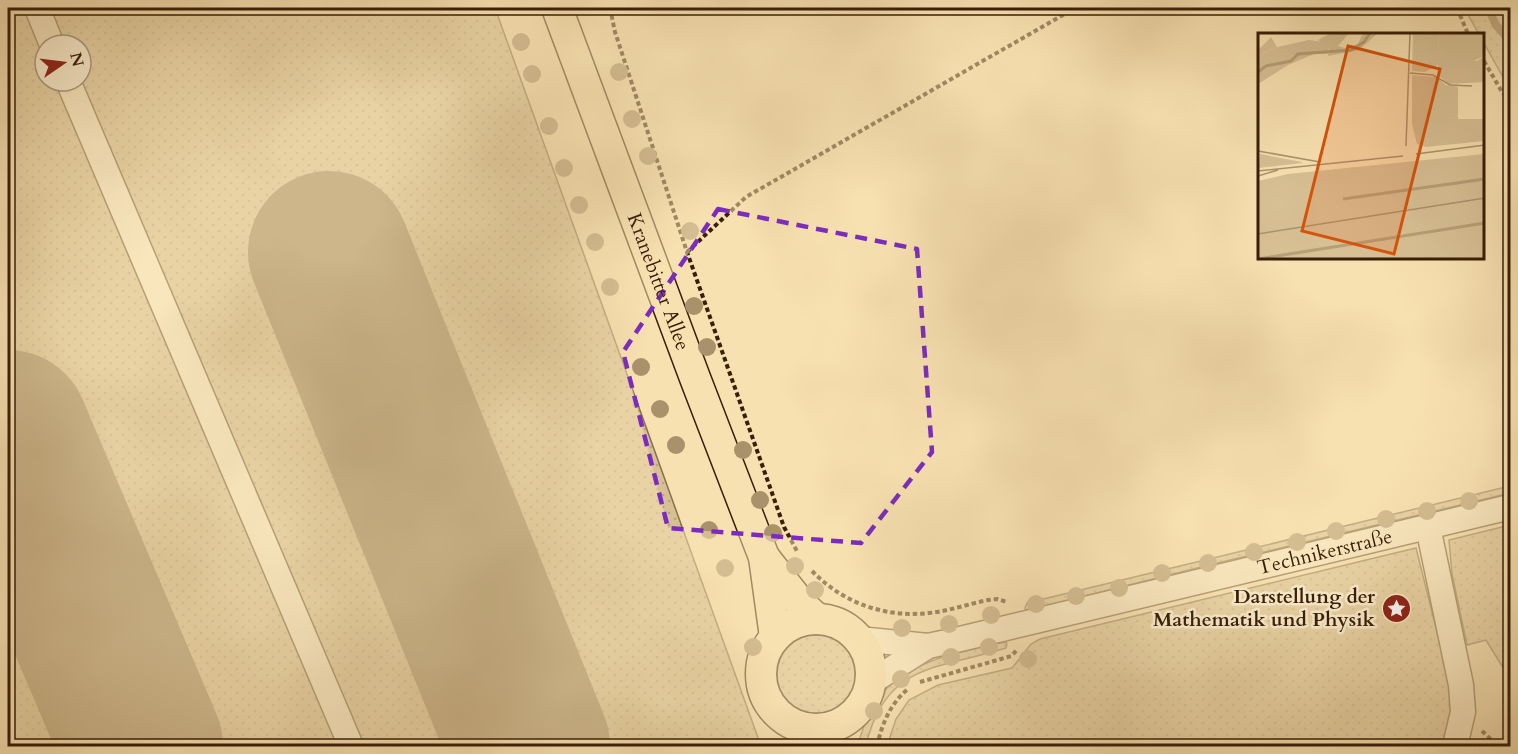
<svg xmlns="http://www.w3.org/2000/svg" width="1518" height="754" font-family="Cardo,serif">
<style>
.grass{fill:url(#grass-dots);stroke:#886f4d;stroke-width:1.5;fill-rule:evenodd}
.lines{fill:none;stroke-linecap:round;stroke-linejoin:round}
.stream{stroke:#846b4a;stroke-width:8}
.runway{stroke:#98805c;stroke-width:162}
.minor-casing{stroke:#684f31;stroke-width:27}
.major-casing{stroke:#381e06;stroke-width:33}
.path{stroke:#381e06;stroke-width:4;stroke-dasharray:4.5 3;stroke-linecap:butt}
.minor{stroke:#faeccc;stroke-width:24}
.major{stroke:#f8e1b1;stroke-width:30}
.tree{fill:#a9916b}
.marked{fill:none;stroke:#7b2cbf;stroke-width:4.5;stroke-dasharray:12 8;stroke-linejoin:round}
.labels{text-anchor:middle;dominant-baseline:central;stroke-width:5;stroke-linejoin:round;paint-order:stroke}
.street-label{font-size:20px;fill:#381e06;stroke:#faeccc}
.poi-label{font-size:20px;font-weight:bold;fill:#381e06;stroke:#faeccc;text-anchor:end}
.inset-river{fill:none;stroke:#b79f77;stroke-width:3}
.inset-road{fill:none;stroke:#ab936d;stroke-width:1.5}
.view{fill:#d6530b;fill-opacity:0.15;stroke:#d6530b;stroke-width:3}
.inset-edge{fill:none;stroke:#381e06;stroke-width:3}
</style>
<defs>
<pattern id="grass-dots" width="8" height="8" patternUnits="userSpaceOnUse" patternTransform="scale(1.5)"><rect width="8" height="8" fill="#d7c094"/><path d="M2 2h.1M6 6h.1" fill="none" stroke="#b9a57e" stroke-width="1.8" stroke-linecap="round"/></pattern>
</defs>
<rect width="100%" height="100%" fill="#f8e1b1"/>
<filter id="stains"><feTurbulence type="fractalNoise" baseFrequency=".00333" numOctaves="4"/><feColorMatrix values="0 0 0 0 .2 0 0 0 0 .09 0 0 0 0 .02 0 0 0 .5 -.17"/></filter>
<radialGradient id="worn" r=".72"><stop offset=".6" stop-color="#630" stop-opacity="0"/><stop offset="1" stop-color="#630" stop-opacity=".3"/></radialGradient>
<path class="grass" d="M 8,8 L 495,8 L 761,746 L 8,746 ZM 45,45 L 81,45 L 81,81 L 45,81 Z
M 1464,8 L 1510,8 L 1510,90 L 1484,43 L 1484,34 L 1479,34 Z
M 1510,486 L 1510,493 L 1205,566 L 1029,610 L 1026,610 L 1025,608 L 1027,603 Z
M 1510,525 L 1510,679 L 1486,640 L 1467,645 L 1452,574 L 1449,540 Z
M 1416,548 L 1446,668 L 1451,698 L 1452,715 L 1448,733 L 1442,746 L 887,746 L 896,719 L 909,700 L 938,685 L 1012,668 L 1031,644 L 1040,639 Z
M777 674a39 39 0 1 1 78 0a39 39 0 1 1-78 0Z
M 1006,642 L 1007,644 L 1006,648 C 939,669 884,663 866,746 L 858,746 C 872,685 906,665 965,651 C 978,648 992,644 1006,642 Z"/>
<g class="lines">
<path class="stream" d="M 1488,8 L 1496,25 L 1510,41"/>
<path class="runway" d="M 329,252 L 529,746
M 8,431 L 142,746"/>
<defs>
<g id="minor">
<path d="M 37,8 L 52,45"/>
<path d="M 68,81 L 351,746"/>
<path d="M 1428,527 L 1461,685 L 1463,712 L 1455,746"/>
<path id="s1" d="M 859,639 L 928,646 L 956,640 L 1510,507"/>
<path d="M 871,682 L 928,646"/>
</g>
<g id="major">
<path id="s2" d="M 557,8 L 695,378 L 764,557 L 775,637"/>
<path d="M 764,557 L 801,604 L 817,619"/>
<circle cx="816" cy="674" r="55"/>
</g>
</defs>
<use href="#minor" class="minor-casing"/>
<use href="#major" class="major-casing"/>
<path class="path" d="M 610,8 L 615,32 L 687,252 L 784,527 L 798,553
M 1457,8 L 1468,34
M 1484,61 L 1502,92 L 1510,101
M 687,252 L 746,197 L 1075,8
M 812,571 C 843,603 885,618 929,613 C 949,611 968,604 988,600 L 997,599 L 1007,602
M 920,682 L 1001,659 L 1011,656 L 1017,650
M 1482,731 L 1498,746
M 877,746 C 882,724 890,704 908,689"/>
<use href="#minor" class="minor"/>
<use href="#major" class="major"/>
</g>
<g class="tree">
<circle cx="521" cy="42" r="9"/>
<circle cx="619" cy="72" r="9"/>
<circle cx="532" cy="74" r="9"/>
<circle cx="632" cy="119" r="9"/>
<circle cx="549" cy="126" r="9"/>
<circle cx="648" cy="156" r="9"/>
<circle cx="564" cy="168" r="9"/>
<circle cx="579" cy="205" r="9"/>
<circle cx="690" cy="231" r="9"/>
<circle cx="595" cy="242" r="9"/>
<circle cx="610" cy="287" r="9"/>
<circle cx="694" cy="306" r="9"/>
<circle cx="707" cy="347" r="9"/>
<circle cx="641" cy="367" r="9"/>
<circle cx="660" cy="409" r="9"/>
<circle cx="676" cy="445" r="9"/>
<circle cx="743" cy="450" r="9"/>
<circle cx="760" cy="500" r="9"/>
<circle cx="1469" cy="501" r="9"/>
<circle cx="1427" cy="511" r="9"/>
<circle cx="1386" cy="519" r="9"/>
<circle cx="709" cy="530" r="9"/>
<circle cx="1336" cy="531" r="9"/>
<circle cx="773" cy="533" r="9"/>
<circle cx="1297" cy="542" r="9"/>
<circle cx="1254" cy="552" r="9"/>
<circle cx="1208" cy="563" r="9"/>
<circle cx="795" cy="566" r="9"/>
<circle cx="725" cy="568" r="9"/>
<circle cx="1162" cy="573" r="9"/>
<circle cx="1119" cy="588" r="9"/>
<circle cx="815" cy="590" r="9"/>
<circle cx="1076" cy="596" r="9"/>
<circle cx="1036" cy="604" r="9"/>
<circle cx="991" cy="615" r="9"/>
<circle cx="949" cy="624" r="9"/>
<circle cx="902" cy="628" r="9"/>
<circle cx="753" cy="647" r="9"/>
<circle cx="989" cy="647" r="9"/>
<circle cx="951" cy="657" r="9"/>
<circle cx="1028" cy="659" r="9"/>
<circle cx="901" cy="679" r="9"/>
<circle cx="874" cy="711" r="9"/>
</g>
<path d="M0 0H1518V754H0ZM 718,209 L 917,249 L 932,452 L 861,543 L 668,528 L 623,352 Z" fill="#f8e1b1" fill-opacity=".55" fill-rule="evenodd"/>
<path class="marked" d="M 718,209 L 917,249 L 932,452 L 861,543 L 668,528 L 623,352 Z"/>
<defs>
<symbol id="sight-disc" viewBox="-11 -11 22 22"><circle r="9.5" fill="#8f2418" stroke="#faeccc"/><path d="M0-6L1.8-2.2L6-1.7L2.9 1.2L3.7 5.4L0 3.3L-3.7 5.4L-2.9 1.2L-6-1.7L-1.8-2.2Z" fill="#fff"/></symbol>
</defs>
<g fill-rule="evenodd">
<use href="#sight-disc" x="1380" y="592" width="33" height="33"/>
</g>
<g class="labels">
<g class="street-label">
<text stroke="none"><textPath href="#s2" startOffset="292">Kranebitter Allee</textPath></text>
<text stroke="none"><textPath href="#s1" startOffset="477">Technikerstraße</textPath></text>
</g>
<g class="poi-label">
<text x="1375" y="596">Darstellung der<tspan x="1375" dy="23">Mathematik und Physik</tspan></text>
</g>
</g>
<g transform="translate(1258 33)">
<rect width="226" height="226" fill="#f8e1b1"/>
<path d="M 73,0 L 91,0 L 80,13 L 87,15 L 100,11 L 105,0 L 120,0 L 101,17 L 70,23 L 71,15 L 60,7 ZM 155,0 L 180,0 L 181,18 L 219,28 L 226,23 L 226,49 L 191,51 L 181,43 L 180,32 L 167,39 L 154,38 ZM 13,4 L 19,14 L 0,23 L 0,17 ZM 154,42 L 178,44 L 188,52 L 200,54 L 200,86 L 226,86 L 226,108 L 168,114 L 159,111 L 154,91 ZM 226,121 L 226,226 L 0,226 L 0,148 L 30,141 Z" fill="#d7c094"/>
<path d="M 180,0 L 226,0 L 226,23 L 215,28 L 181,18 ZM 51,7 L 65,9 L 71,14 L 69,21 L 56,21 L 30,32 L 0,51 L 0,23 L 19,14 ZM 2,121 L 44,129 L 44,130 L 1,135 Z" fill="#d7c094"/>
<path class="inset-river" d="M 0,39 L 8,33 L 33,28 L 40,21 L 93,17 L 106,9 L 112,0M 85,166 L 227,146M 0,226 L 227,190"/>
<path class="inset-road" d="M 152,40 L 175,42 L 192,52 L 214,53M 148,113 L 152,0M 0,118 L 62,129M 158,121 L 227,112M 0,138 L 145,123M 0,143 L 20,137M 0,201 L 227,165"/>
<path class="view" d="M 90,13 L 182,36 L 136,221 L 44,198 Z"/>
<rect width="226" height="226" class="inset-edge"/>
</g>
<rect width="1518" height="754" fill="none" stroke="#f8e1b1" stroke-width="30"/>
<rect x="9" y="9" width="1500" height="736" fill="none" stroke="#381e06" stroke-width="3"/>
<rect x="15" y="15" width="1488" height="724" fill="none" stroke="#381e06" stroke-width="1.5"/>
<g transform="translate(63 63) rotate(76)"><circle r="28" fill="#faeccc" stroke="#ac9a7d" stroke-width="1.5"/>
<path d="M0-4.5L10 22L0 15L-10 22Z" fill="#8f2418"/>
<text y="-9" font-size="16" font-weight="bold" text-anchor="middle" fill="#381e06">N</text>
</g>
<rect width="100%" height="100%" filter="url(#stains)"/>
<rect width="100%" height="100%" fill="url(#worn)"/>
</svg>
